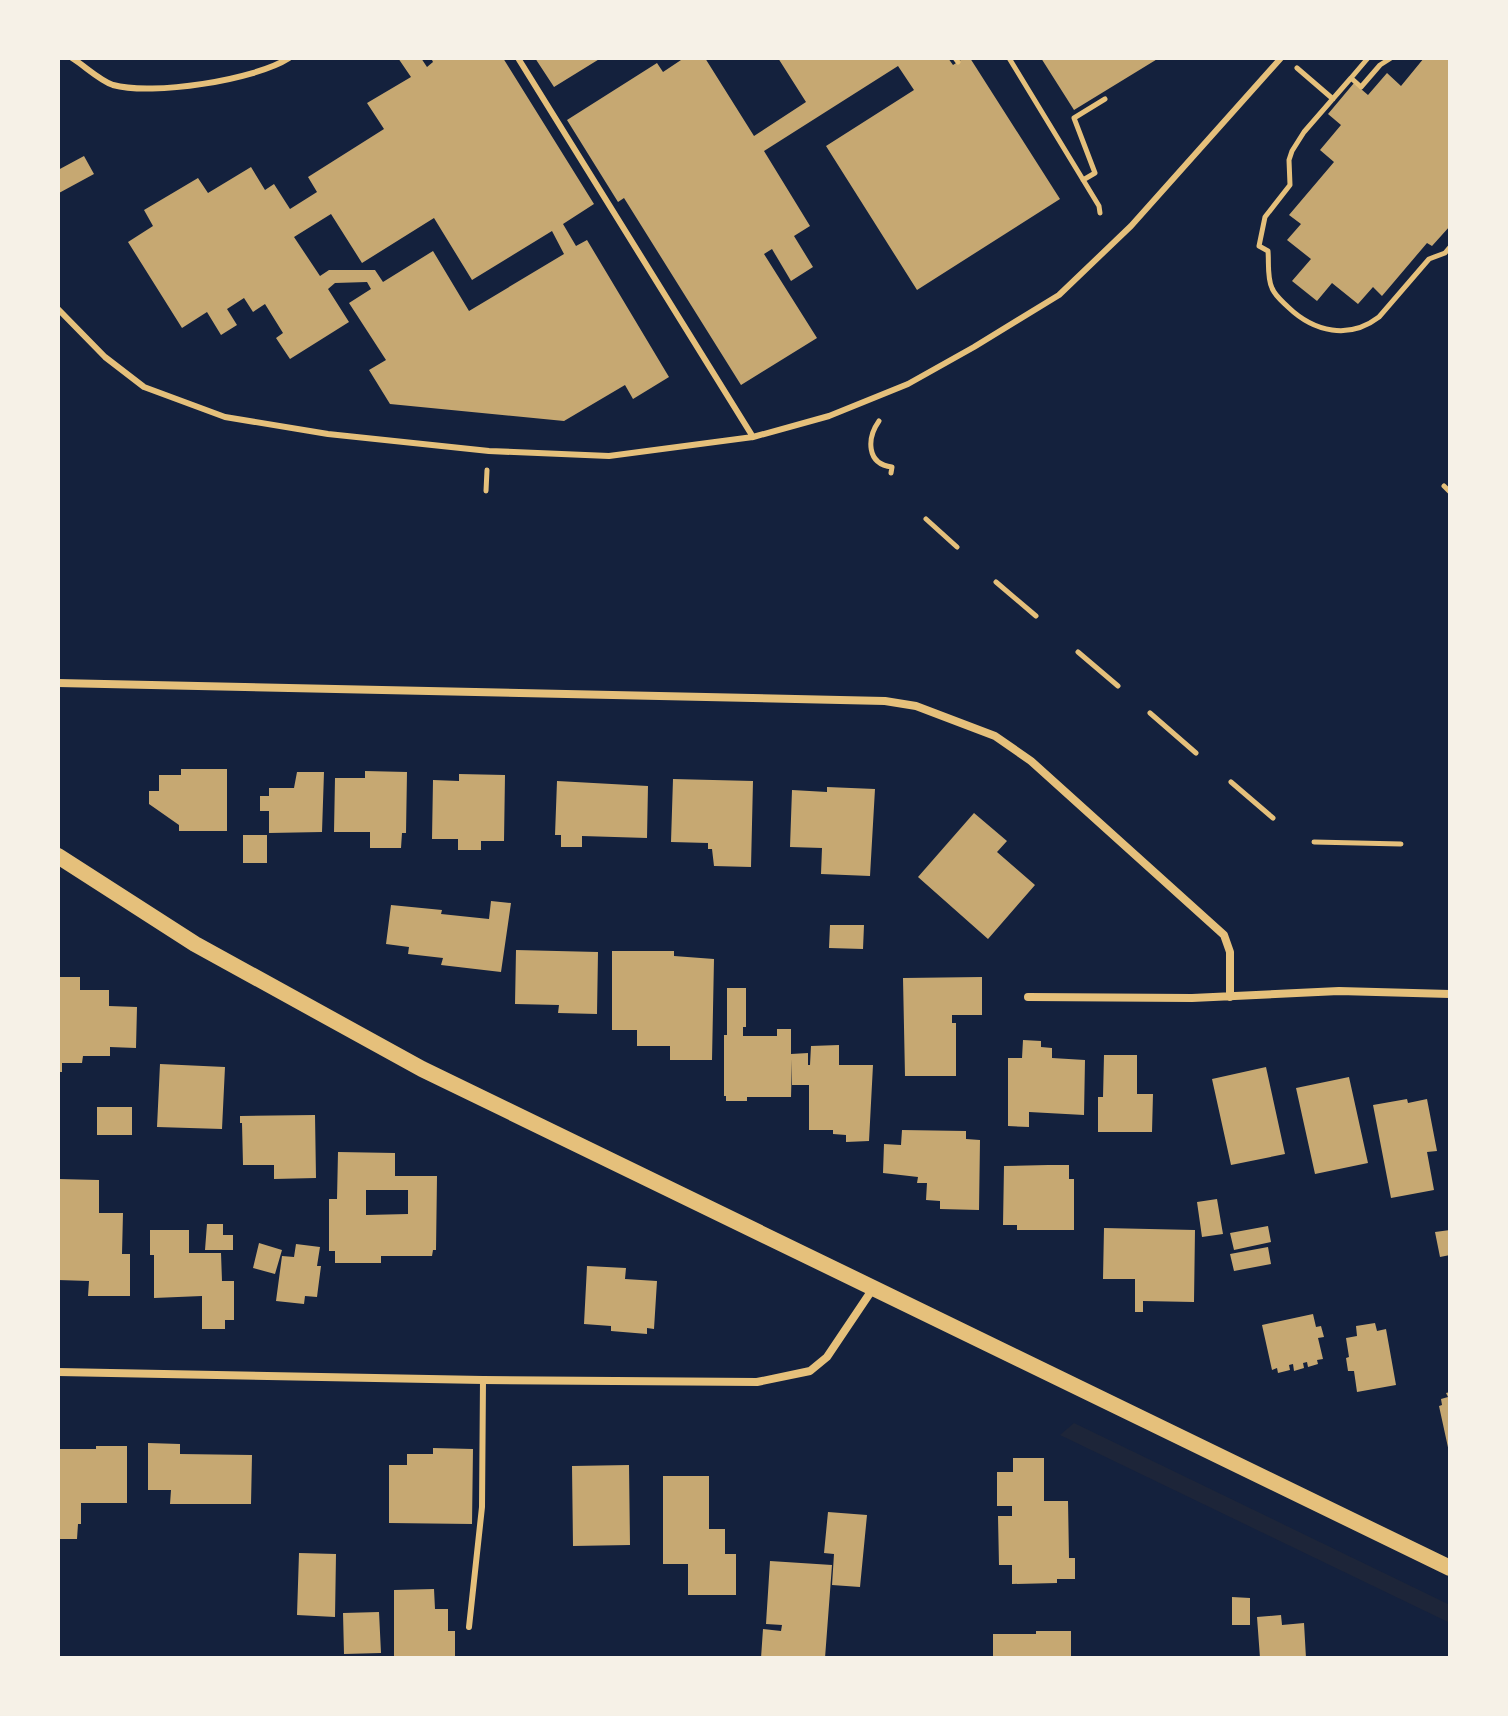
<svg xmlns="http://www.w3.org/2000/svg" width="1508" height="1716" font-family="'Work Sans',sans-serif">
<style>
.green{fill:#1d2539}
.building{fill:#c6a872;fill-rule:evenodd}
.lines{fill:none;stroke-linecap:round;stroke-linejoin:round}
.path{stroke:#e5c07b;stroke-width:5}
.service{stroke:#e5c07b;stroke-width:6}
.minor{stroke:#e5c07b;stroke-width:8}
.secondary{stroke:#e5c07b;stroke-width:16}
</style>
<rect width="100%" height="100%" fill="#14213d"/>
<path class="green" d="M 1074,1423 L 1450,1605 L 1450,1623 L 1060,1435 Z"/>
<path class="building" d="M 398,58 L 421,58 L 427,67 L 433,62 L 431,58 L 503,58 L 594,204 L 563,224 L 576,246 L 587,240 L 669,377 L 633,399 L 625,385 L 564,421 L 390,404 L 369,370 L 386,360 L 349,303 L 371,289 L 367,282 L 335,283 L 328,289 L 349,322 L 290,359 L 276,338 L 283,333 L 265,304 L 253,312 L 244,298 L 227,309 L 237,325 L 221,335 L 207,312 L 182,328 L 128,242 L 153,226 L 144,210 L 198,178 L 208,193 L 251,167 L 265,190 L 274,184 L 290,209 L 317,192 L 308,177 L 384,129 L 367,103 L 411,77 ZM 331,214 L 362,263 L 434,218 L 472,280 L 552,231 L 564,254 L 469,311 L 433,251 L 383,282 L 375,270 L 329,270 L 320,276 L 294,237 Z
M 535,58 L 601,58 L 554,87 Z
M 684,58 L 705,58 L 754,136 L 806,102 L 778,58 L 948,58 L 953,65 L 964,58 L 970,58 L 1060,199 L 917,290 L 826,146 L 914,90 L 898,66 L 764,151 L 810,226 L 794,236 L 813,267 L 791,281 L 772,249 L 764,254 L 817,338 L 741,385 L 624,198 L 618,202 L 567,120 L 657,63 L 663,72 Z
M 1041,58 L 1159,58 L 1074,110 Z
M 1424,58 L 1450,58 L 1450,226 L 1432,246 L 1427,243 L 1382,296 L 1373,287 L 1358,304 L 1332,283 L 1317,301 L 1292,281 L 1311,259 L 1287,240 L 1301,224 L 1289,215 L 1334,162 L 1320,150 L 1341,125 L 1328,114 L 1354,83 L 1368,95 L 1387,73 L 1401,86 Z
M 84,156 L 94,174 L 59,193 L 58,170 Z
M 181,769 L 227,769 L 227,831 L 179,831 L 179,825 L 149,804 L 149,791 L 159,791 L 159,775 L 181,775 Z
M 365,771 L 407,772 L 406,833 L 402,833 L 401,848 L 370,848 L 370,832 L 334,832 L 335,778 L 365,778 Z
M 297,772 L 324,772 L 322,832 L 269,833 L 269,811 L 260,811 L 260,796 L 269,796 L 269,788 L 294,788 Z
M 459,774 L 505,775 L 504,841 L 481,841 L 481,850 L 458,850 L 458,839 L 432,839 L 433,780 L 459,781 Z
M 673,779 L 753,781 L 751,867 L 714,866 L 712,849 L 708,849 L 708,843 L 671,842 Z
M 557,781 L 648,786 L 647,838 L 582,836 L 582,847 L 561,847 L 561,835 L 555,835 Z
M 827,787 L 875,789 L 870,876 L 821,874 L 822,848 L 790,847 L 792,790 L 827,792 Z
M 974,813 L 1007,841 L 997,852 L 1035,885 L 988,939 L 918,877 Z
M 243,835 L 267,835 L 267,863 L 243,863 Z
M 491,901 L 511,903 L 501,972 L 441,965 L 443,958 L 408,954 L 409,947 L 386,944 L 391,905 L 442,910 L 441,914 L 489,919 Z
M 830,925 L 864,925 L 863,949 L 829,948 Z
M 516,950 L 598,952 L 597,1014 L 558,1013 L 559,1005 L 515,1004 Z
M 612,951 L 674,951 L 674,956 L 714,959 L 712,1060 L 670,1060 L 670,1046 L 637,1046 L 637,1030 L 612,1030 Z
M 58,977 L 80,977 L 80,990 L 109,990 L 109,1006 L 137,1007 L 136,1048 L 110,1047 L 110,1056 L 83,1056 L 82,1063 L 62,1063 L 62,1072 L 58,1072 Z
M 982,977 L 982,1015 L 952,1015 L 952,1023 L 956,1023 L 956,1076 L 905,1076 L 903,978 Z
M 727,988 L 746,988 L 746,1027 L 743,1027 L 743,1036 L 777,1036 L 777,1029 L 791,1029 L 791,1054 L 808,1053 L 808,1065 L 810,1065 L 811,1046 L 839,1045 L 839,1065 L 873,1065 L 869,1141 L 846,1142 L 846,1135 L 833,1134 L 833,1130 L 809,1130 L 809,1085 L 792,1085 L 792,1059 L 791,1097 L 747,1097 L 747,1101 L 726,1101 L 726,1096 L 724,1096 L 724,1035 L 727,1035 Z
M 1023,1040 L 1041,1041 L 1041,1047 L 1052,1048 L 1052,1058 L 1085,1060 L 1084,1115 L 1029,1112 L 1029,1127 L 1008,1126 L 1008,1058 L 1022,1058 Z
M 1104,1055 L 1137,1055 L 1137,1094 L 1153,1094 L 1152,1132 L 1098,1132 L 1098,1097 L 1103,1097 Z
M 160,1064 L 225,1067 L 222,1129 L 157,1127 Z
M 1266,1067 L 1285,1154 L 1231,1165 L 1212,1079 Z
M 1349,1077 L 1368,1163 L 1315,1174 L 1296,1088 Z
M 1407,1099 L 1408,1103 L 1427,1099 L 1437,1151 L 1427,1152 L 1434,1190 L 1391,1198 L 1373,1105 Z
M 97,1107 L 132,1107 L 132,1135 L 97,1135 Z
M 315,1115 L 316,1178 L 274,1179 L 274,1165 L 243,1165 L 242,1123 L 240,1123 L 240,1116 Z
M 902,1130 L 966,1131 L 966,1139 L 980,1140 L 979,1210 L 940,1209 L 940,1201 L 926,1200 L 927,1183 L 917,1183 L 918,1177 L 883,1173 L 884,1144 L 901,1145 Z
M 338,1152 L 395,1153 L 395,1176 L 437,1176 L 436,1250 L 433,1250 L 432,1256 L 381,1256 L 381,1263 L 335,1263 L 335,1251 L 329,1251 L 329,1199 L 337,1199 ZM 366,1190 L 408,1190 L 408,1214 L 366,1215 Z
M 1048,1165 L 1069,1165 L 1069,1179 L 1074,1179 L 1074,1230 L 1017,1230 L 1017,1225 L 1003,1225 L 1004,1166 Z
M 58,1179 L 99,1180 L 99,1213 L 123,1213 L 122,1254 L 130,1254 L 130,1296 L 88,1296 L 89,1281 L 58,1280 Z
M 1217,1199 L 1223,1234 L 1202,1237 L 1197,1202 Z
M 207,1224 L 223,1224 L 223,1235 L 233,1235 L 233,1250 L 205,1250 Z
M 1268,1226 L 1271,1242 L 1234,1250 L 1230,1233 Z
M 1104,1228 L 1195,1230 L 1194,1302 L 1143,1301 L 1143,1312 L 1135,1312 L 1135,1279 L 1103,1279 Z
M 150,1230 L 189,1230 L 189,1253 L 221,1253 L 222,1281 L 234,1281 L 234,1320 L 225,1320 L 225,1329 L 202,1329 L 202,1296 L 154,1298 L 154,1255 L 150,1255 Z
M 1450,1230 L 1450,1255 L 1440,1257 L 1435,1232 Z
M 259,1243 L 282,1250 L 275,1274 L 253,1268 Z
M 296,1244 L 320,1247 L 317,1266 L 321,1266 L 317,1297 L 305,1296 L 304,1304 L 276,1301 L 282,1256 L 294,1257 Z
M 1268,1247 L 1271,1264 L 1234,1271 L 1230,1254 Z
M 587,1266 L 626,1268 L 625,1279 L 657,1281 L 654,1329 L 647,1328 L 647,1334 L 611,1331 L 611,1326 L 584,1324 Z
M 1313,1314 L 1316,1327 L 1321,1326 L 1324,1337 L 1318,1338 L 1323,1359 L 1317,1360 L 1318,1364 L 1308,1367 L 1307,1362 L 1303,1363 L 1304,1368 L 1294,1371 L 1293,1364 L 1289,1365 L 1290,1370 L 1278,1373 L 1277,1368 L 1272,1370 L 1262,1325 Z
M 1375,1323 L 1377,1331 L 1386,1329 L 1396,1385 L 1357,1392 L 1354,1371 L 1348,1371 L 1346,1358 L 1349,1357 L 1346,1338 L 1357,1336 L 1356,1326 Z
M 1450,1392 L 1450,1452 L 1449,1452 L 1439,1406 L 1442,1405 L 1441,1399 L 1448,1397 L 1446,1393 Z
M 148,1443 L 180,1444 L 180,1454 L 252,1455 L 251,1504 L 170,1504 L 171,1490 L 148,1490 Z
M 96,1446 L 127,1446 L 127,1503 L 81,1503 L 81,1524 L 78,1524 L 77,1539 L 58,1539 L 58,1449 L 96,1449 Z
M 433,1448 L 473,1449 L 472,1524 L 389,1523 L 389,1465 L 407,1465 L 407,1454 L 433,1454 Z
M 1013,1458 L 1044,1458 L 1044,1501 L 1068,1501 L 1069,1558 L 1075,1558 L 1075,1579 L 1057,1579 L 1057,1583 L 1012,1584 L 1012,1565 L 999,1565 L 998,1516 L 1012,1516 L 1012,1506 L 997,1506 L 997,1472 L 1013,1472 Z
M 629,1465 L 630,1545 L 573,1546 L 572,1466 Z
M 663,1476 L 709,1476 L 709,1529 L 725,1529 L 725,1554 L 736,1554 L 736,1595 L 688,1595 L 688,1564 L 663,1564 Z
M 828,1512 L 867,1515 L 860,1587 L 832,1585 L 834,1554 L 824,1553 Z
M 299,1553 L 336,1554 L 335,1617 L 297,1615 Z
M 770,1561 L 832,1565 L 825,1658 L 761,1658 L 763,1629 L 781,1631 L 782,1625 L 766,1624 Z
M 434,1589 L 435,1609 L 448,1609 L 448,1631 L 455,1631 L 455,1658 L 394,1658 L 394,1590 Z
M 1232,1597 L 1250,1598 L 1250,1625 L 1232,1625 Z
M 379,1612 L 381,1653 L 344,1654 L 343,1613 Z
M 1281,1615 L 1282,1625 L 1304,1623 L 1306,1658 L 1260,1658 L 1257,1617 Z
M 1036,1631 L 1071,1631 L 1071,1658 L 993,1658 L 993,1634 L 1036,1634 Z"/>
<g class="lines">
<path class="path" d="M 955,58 L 958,62
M 1009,58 L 1099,206 L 1100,213
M 1391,58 L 1380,65 L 1361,87 L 1351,78 L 1304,132 L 1292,151 L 1289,160 L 1290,185 L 1265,217 L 1259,246 L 1268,251 C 1269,262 1267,278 1272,288 C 1275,296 1282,301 1288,307 C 1314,332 1349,340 1379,317 L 1429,259 L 1445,253 L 1450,247
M 1297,68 L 1333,99
M 1351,78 L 1368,58
M 1083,180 L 1095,173 L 1074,118 L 1105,99
M 879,421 C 867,438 866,464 892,467 L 891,473
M 1444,486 L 1450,492
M 486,491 L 487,470
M 926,519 L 957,547
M 996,582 L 1036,616
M 1078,652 L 1118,686
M 1150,713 L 1196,753
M 1231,782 L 1273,818
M 1314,842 L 1401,844"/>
<path class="service" d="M 72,58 C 85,66 99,80 113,85 C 152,96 255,80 289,58
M 518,58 L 753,437
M 58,309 L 105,357 L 144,387 L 225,417 L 328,434 L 489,451 L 609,456 L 753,437 L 829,416 L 908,384 L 974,347 L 1059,295 L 1131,226 L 1281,58
M 469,1627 L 482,1507 L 483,1380"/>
<path class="minor" d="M 58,683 L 885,701 L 916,706 L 995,736 L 1031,761 L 1224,935 L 1230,952 L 1230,997
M 1028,997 L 1192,998 L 1339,991 L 1450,994
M 58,1372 L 483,1380 L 757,1382 L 810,1371 L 827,1357 L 872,1290"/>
<path class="secondary" d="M 58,856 L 195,944 L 422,1069 L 1450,1568"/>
</g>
<rect width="1508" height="1716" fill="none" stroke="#f6f1e7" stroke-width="120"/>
</svg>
